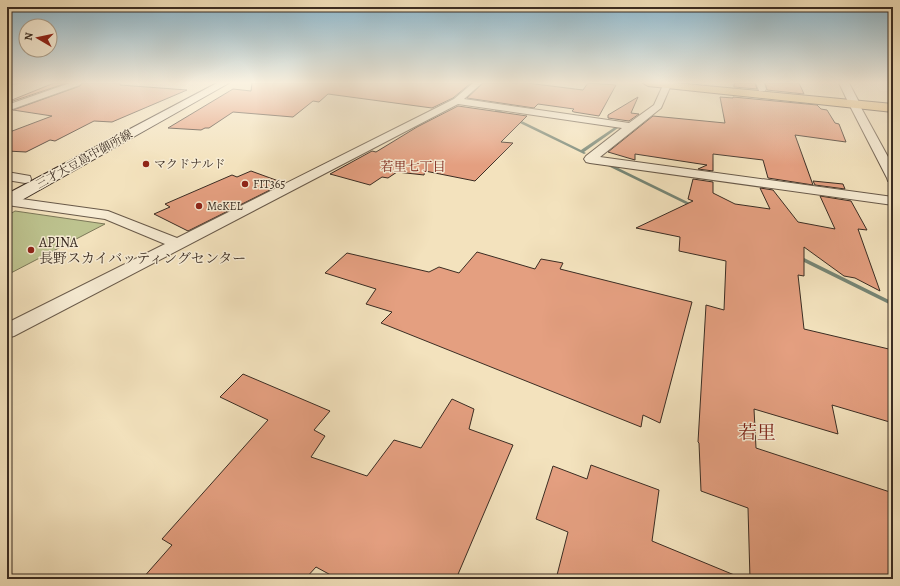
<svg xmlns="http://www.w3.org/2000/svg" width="900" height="586" font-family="Alegreya,'Noto Serif JP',serif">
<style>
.green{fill:#bdc38f;stroke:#7c7859}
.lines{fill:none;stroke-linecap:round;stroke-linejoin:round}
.stream{fill:#768575;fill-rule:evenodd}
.building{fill:#e49f80;stroke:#3b2d23}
.minor-casing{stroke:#695a4a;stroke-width:2}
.tertiary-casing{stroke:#695a4a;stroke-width:2}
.secondary-casing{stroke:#3b2d23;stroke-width:2}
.trunk-casing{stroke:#3b2d23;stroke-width:2}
.minor{fill:#f7ecd4;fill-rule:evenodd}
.tertiary{fill:#f7ecd4;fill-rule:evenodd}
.secondary{fill:#f7ecd4;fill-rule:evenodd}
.trunk{fill:#eac17e;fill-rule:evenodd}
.poi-dot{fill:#8f2418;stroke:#f7ecd4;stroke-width:1.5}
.labels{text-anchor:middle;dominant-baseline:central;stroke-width:3;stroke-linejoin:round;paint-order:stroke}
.far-street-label{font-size:12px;fill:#3b2d23;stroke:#f7ecd4}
.far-poi-label{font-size:12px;fill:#3b2d23;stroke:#f7ecd4;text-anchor:start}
.far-neighbourhood-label{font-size:13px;fill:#7a1f14;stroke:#f7ecd4}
.poi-label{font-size:14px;fill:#3b2d23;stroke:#f7ecd4;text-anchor:start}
.near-quarter-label{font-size:19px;fill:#7a1f14;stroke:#f7ecd4}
</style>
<rect width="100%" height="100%" fill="#f3e2bd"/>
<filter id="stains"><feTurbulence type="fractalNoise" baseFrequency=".005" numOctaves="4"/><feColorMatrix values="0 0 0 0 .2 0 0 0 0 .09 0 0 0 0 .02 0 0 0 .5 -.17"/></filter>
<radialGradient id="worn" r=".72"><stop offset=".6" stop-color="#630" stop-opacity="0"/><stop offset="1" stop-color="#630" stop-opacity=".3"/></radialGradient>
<path class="green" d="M 15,211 L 105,224 L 7,275 L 7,216 Z"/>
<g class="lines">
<path class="stream" d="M 19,83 L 24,83 L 7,86 L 7,84 Z
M 467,83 L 469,83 L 463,95 L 461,95 Z
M 471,97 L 482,101 L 483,102 L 480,103 L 470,99 Z
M 495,109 L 497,109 L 581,150 L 615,127 L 618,128 L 584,152 L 586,153 L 584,154 L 495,111 Z
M 606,163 L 608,163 L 696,206 L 696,207 L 692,207 L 606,165 Z
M 798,255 L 893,302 L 893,306 L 796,258 L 795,257 L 796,256 Z"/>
</g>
<path class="building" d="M 54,83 L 67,83 L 7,103 L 7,102 Z
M 82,83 L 120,83 L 120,85 L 187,90 L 112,122 L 94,121 L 55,141 L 50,140 L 26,152 L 7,151 L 7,133 L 52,116 L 13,110 L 80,86 Z
M 252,83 L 471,83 L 453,98 L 432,108 L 328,94 L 319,102 L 313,101 L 293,117 L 233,112 L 209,128 L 205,128 L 201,130 L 168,128 L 233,89 L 251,91 Z
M 483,83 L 527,83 L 583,90 L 588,83 L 616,85 L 599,116 L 574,112 L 572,111 L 574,109 L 538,104 L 534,108 L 467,98 Z
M 734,83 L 755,83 L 757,89 L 734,87 Z
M 765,83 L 799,83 L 804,94 L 767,90 Z
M 638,97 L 631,113 L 639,114 L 629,121 L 608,118 L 608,115 Z
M 720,97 L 733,98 L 733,97 L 817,105 L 821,109 L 827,110 L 835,123 L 839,124 L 846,142 L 795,135 L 813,185 L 768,178 L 763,160 L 713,154 L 713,171 L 698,169 L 707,165 L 635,154 L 635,160 L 608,152 L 653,116 L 725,123 Z
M 458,106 L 527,116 L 501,142 L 513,143 L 475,181 L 425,171 L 424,175 L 397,172 L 388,178 L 382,177 L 370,185 L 330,174 L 372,151 L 376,152 L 417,127 Z
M 251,171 L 284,183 L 188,231 L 154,214 L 170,207 L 165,204 L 232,175 L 237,177 Z
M 693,179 L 713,182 L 713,193 L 735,204 L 770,209 L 760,188 L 773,190 L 798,222 L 835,229 L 820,196 L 851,201 L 867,230 L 858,229 L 880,291 L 855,278 L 844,276 L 804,247 L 804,276 L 798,275 L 804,329 L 893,350 L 893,423 L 832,405 L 838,434 L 754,409 L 756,448 L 893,493 L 893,579 L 750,579 L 748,508 L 701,491 L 699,443 L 698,442 L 706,305 L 724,310 L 726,261 L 679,251 L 680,237 L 636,228 L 693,201 L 688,199 Z
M 813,181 L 843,184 L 845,189 L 815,185 Z
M 477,252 L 535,269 L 541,259 L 563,263 L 560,269 L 692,302 L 660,423 L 643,415 L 641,427 L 381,323 L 392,312 L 366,304 L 376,289 L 325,273 L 347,253 L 429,272 L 439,267 L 459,273 Z
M 243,374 L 330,411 L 314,430 L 325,436 L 311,457 L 367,476 L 394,440 L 421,448 L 452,399 L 474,409 L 469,429 L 513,445 L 456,579 L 338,579 L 316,567 L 305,579 L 142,579 L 172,545 L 162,539 L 268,420 L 220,397 Z
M 591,465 L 659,490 L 652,541 L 744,579 L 556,579 L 568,532 L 536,519 L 553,466 L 587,479 Z"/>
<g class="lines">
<defs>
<path id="minor" d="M 70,83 L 81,83 L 80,85 L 7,111 L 7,105 Z
M 473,83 L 482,83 L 464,99 L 629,123 L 654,105 L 664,83 L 670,83 L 671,85 L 661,108 L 600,157 L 893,197 L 893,205 L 590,163 L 586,162 L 584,159 L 586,156 L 622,128 L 458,104 L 14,336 L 7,338 L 7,323 L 165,244 L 105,219 L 7,205 L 7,197 L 108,211 L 177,238 L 454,99 Z
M 756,83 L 764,83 L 766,89 L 765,91 L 759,91 Z
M 854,101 L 859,104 L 893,166 L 893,182 L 888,181 L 887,178 L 849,104 Z
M 7,172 L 30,176 L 31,179 L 30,182 L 25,183 L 7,180 Z"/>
<path id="tertiary" d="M 839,83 L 849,83 L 860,104 L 858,106 L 850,106 Z"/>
<path id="secondary" d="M 217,83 L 229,83 L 13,205 L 7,206 L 7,194 Z"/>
<path id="trunk" d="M 643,83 L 675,83 L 893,104 L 893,112 L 648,86 Z"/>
</defs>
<use href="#minor" class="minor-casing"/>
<use href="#tertiary" class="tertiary-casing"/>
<use href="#secondary" class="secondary-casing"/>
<use href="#trunk" class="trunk-casing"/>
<use href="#minor" class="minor"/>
<use href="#tertiary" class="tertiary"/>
<use href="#secondary" class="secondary"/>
<use href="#trunk" class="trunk"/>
</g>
<linearGradient id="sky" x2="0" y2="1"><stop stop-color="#8ab8d0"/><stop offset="0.5" stop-color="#faf2e1"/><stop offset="1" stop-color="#faf2e1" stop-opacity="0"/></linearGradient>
<rect width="900" height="165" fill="url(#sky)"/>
<g class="poi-dot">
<circle cx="146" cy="164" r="4"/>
<circle cx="245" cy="184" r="4"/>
<circle cx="199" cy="206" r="4"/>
<circle cx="31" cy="250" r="4"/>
</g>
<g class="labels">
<g class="far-street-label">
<text transform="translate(84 159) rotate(-29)">三才大豆島中御所線</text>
</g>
<g class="far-poi-label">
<text x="154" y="164">マクドナルド</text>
<text x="253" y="184">FIT365</text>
<text x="207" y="206">MeKEL</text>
</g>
<g class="far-neighbourhood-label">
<text x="413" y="166">若里七丁目</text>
</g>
<g class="poi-label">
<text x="39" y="242">APINA<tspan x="39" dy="16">長野スカイバッティングセンター</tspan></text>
</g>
<g class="near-quarter-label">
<text x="757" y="433">若里</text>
</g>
</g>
<rect width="900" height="586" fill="none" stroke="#f3e2bd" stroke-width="24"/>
<rect x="8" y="8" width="884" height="570" fill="none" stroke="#3b2d23" stroke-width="2"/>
<rect x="12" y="12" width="876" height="562" fill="none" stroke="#3b2d23"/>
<g transform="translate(38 38) rotate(279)"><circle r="19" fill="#f7ecd4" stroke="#aca08d"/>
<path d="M0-3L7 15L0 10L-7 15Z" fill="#8f2418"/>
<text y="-6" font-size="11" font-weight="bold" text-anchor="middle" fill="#3b2d23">N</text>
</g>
<rect width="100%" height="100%" filter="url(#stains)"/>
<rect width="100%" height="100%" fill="url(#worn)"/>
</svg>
